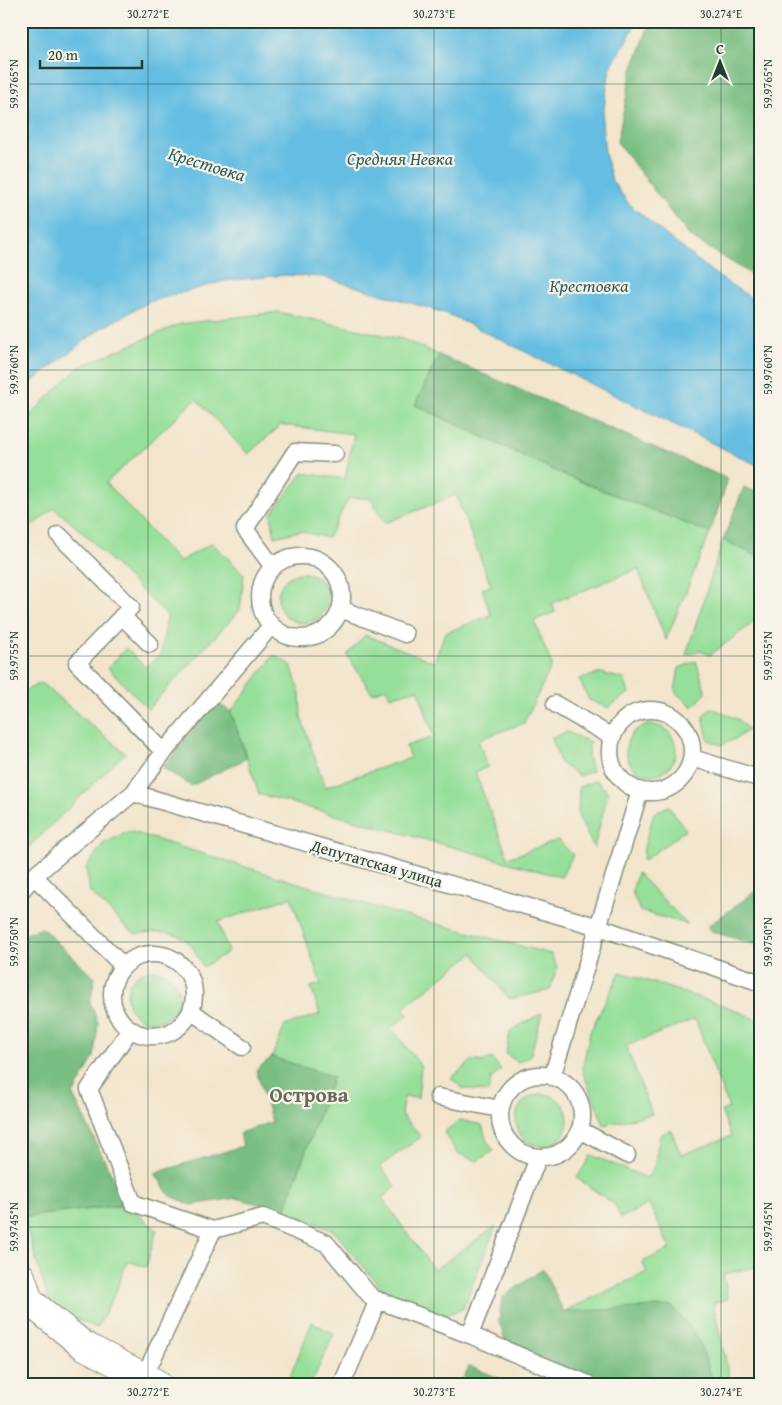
<svg xmlns="http://www.w3.org/2000/svg" width="782" height="1405" font-family="'Gentium Book Plus',serif">
<style>
.green{fill:#95df9a;stroke:#5a8e67}
.forest{fill:#78be82;stroke:#4c7e5b}
.water{fill:#65bee2;stroke:#427e8b}
.lines{fill:none;stroke-linecap:round;stroke-linejoin:round}
.lane-casing{stroke:#889180;stroke-width:19}
.street-casing{stroke:#889180;stroke-width:30}
.path{stroke:#889180;stroke-width:3;stroke-dasharray:1 4;stroke-linecap:butt}
.lane{stroke:#fff;stroke-width:16}
.street{stroke:#fff;stroke-width:28}
.ticks{fill:none;stroke:#1f3d34;stroke-width:1;stroke-opacity:0.45}
.labels{text-anchor:middle;dominant-baseline:central;stroke-width:4.5;stroke-linejoin:round;paint-order:stroke}
.street-label{font-size:16px;fill:#1f3d34;stroke:#f7f3e8}
.water-label{font-size:18px;font-style:italic;fill:#305d60;stroke:#f7f3e8}
.district-label{font-size:21px;font-weight:bold;fill:#666858;stroke:#f7f3e8}
.neatline{fill:none;stroke:#1f3d34;stroke-width:2}
.ticks-label{font-size:12px;text-anchor:middle;fill:#1f3d34}
</style>
<rect width="100%" height="100%" fill="#f7f3e8"/>
<filter id="ink" filterUnits="userSpaceOnUse"><feTurbulence type="fractalNoise" baseFrequency=".02" numOctaves="2"/><feDisplacementMap in="SourceGraphic" scale="10" xChannelSelector="R" yChannelSelector="G"/><feConvolveMatrix kernelMatrix="1 2 1 2 8 2 1 2 1" color-interpolation-filters="sRGB"/></filter>
<filter id="wash" filterUnits="userSpaceOnUse"><feTurbulence type="fractalNoise" baseFrequency=".0096" numOctaves="4" result="noise"/><feDisplacementMap in="SourceGraphic" scale="20" xChannelSelector="R" yChannelSelector="G"/><feGaussianBlur stdDeviation="1.12" result="paint"/><feColorMatrix in="noise" values="0 0 0 0 0 0 0 0 0 0 0 0 0 0 0 0 0 1.4 0 .05"/><feComposite in="paint" operator="in"/></filter>
<g filter="url(#wash)">
<rect width="100%" height="100%" fill="#f2e5cc"/>
<path class="green" d="M 278,312 L 402,339 L 439,355 L 415,405 L 562,474 L 710,533 L 666,640 L 638,569 L 552,603 L 555,612 L 534,621 L 552,665 L 524,723 L 478,740 L 488,767 L 475,772 L 508,858 L 558,840 L 573,855 L 561,877 L 259,794 L 231,712 L 274,655 L 291,665 L 300,693 L 301,717 L 325,787 L 410,758 L 406,746 L 434,737 L 418,689 L 390,697 L 386,688 L 372,693 L 347,655 L 365,635 L 434,662 L 445,633 L 491,615 L 482,589 L 491,586 L 456,495 L 385,523 L 370,498 L 349,498 L 328,538 L 300,531 L 275,537 L 271,514 L 303,473 L 345,479 L 354,434 L 281,425 L 248,454 L 196,399 L 106,483 L 179,562 L 212,543 L 244,574 L 240,610 L 148,709 L 108,668 L 126,648 L 145,667 L 161,654 L 167,616 L 82,532 L 54,508 L 33,525 L 21,513 L 21,424 L 79,367 L 180,324 Z
M 723,540 L 761,558 L 761,617 L 710,655 L 700,651 L 686,655 Z
M278 598a25 25 0 1 1 50 0a25 25 0 1 1-50 0Z
M 696,661 L 706,693 L 693,707 L 675,692 L 679,668 Z
M 601,673 L 624,679 L 629,693 L 608,708 L 589,700 L 579,679 Z
M 41,683 L 125,753 L 24,852 L 21,850 L 21,693 Z
M 712,708 L 739,720 L 748,730 L 737,738 L 721,745 L 708,740 L 703,715 Z
M626 750a25 25 0 1 1 50 0a25 25 0 1 1-50 0Z
M 567,732 L 590,742 L 588,756 L 592,771 L 579,776 L 560,763 L 552,738 Z
M 596,780 L 608,792 L 594,848 L 578,816 L 579,787 Z
M 669,806 L 686,830 L 643,861 L 644,847 L 654,813 Z
M 129,831 L 395,913 L 551,954 L 557,967 L 550,990 L 509,999 L 473,953 L 403,1008 L 408,1015 L 391,1028 L 421,1066 L 418,1098 L 404,1097 L 401,1114 L 421,1137 L 380,1166 L 396,1187 L 382,1198 L 434,1270 L 496,1226 L 463,1309 L 442,1316 L 381,1288 L 334,1231 L 285,1211 L 294,1183 L 333,1077 L 272,1057 L 285,1026 L 320,1014 L 311,987 L 321,984 L 291,897 L 218,922 L 228,952 L 203,967 C 198,959 195,949 189,943 C 175,928 153,932 136,934 L 125,926 L 90,892 L 86,868 L 103,844 Z
M 637,873 L 687,924 L 640,911 L 632,892 Z
M127 996a26 26 0 1 1 52 0a26 26 0 1 1-52 0Z
M 620,972 L 728,1007 L 761,1021 L 761,1266 L 723,1274 L 728,1299 L 713,1303 L 731,1384 L 713,1384 L 713,1381 L 563,1312 L 647,1272 L 642,1262 L 670,1249 L 649,1204 L 621,1218 L 615,1205 L 577,1178 L 591,1155 L 647,1178 L 654,1167 L 660,1135 L 671,1130 L 681,1155 L 731,1136 L 721,1111 L 729,1108 L 695,1019 L 626,1046 L 652,1114 L 604,1125 L 582,1070 L 590,1032 Z
M 542,1013 L 530,1057 L 518,1062 L 506,1054 L 510,1031 Z
M 492,1058 L 501,1070 L 491,1079 L 488,1092 L 462,1088 L 451,1078 L 473,1060 L 481,1062 Z
M516 1120a26 26 0 1 1 52 0a26 26 0 1 1-52 0Z
M 460,1120 L 482,1125 L 486,1139 L 494,1151 L 477,1161 L 457,1153 L 444,1132 Z
M 126,1205 L 157,1230 L 146,1267 L 127,1261 L 117,1289 L 97,1328 L 51,1308 L 23,1217 Z
M 312,1322 L 334,1334 L 311,1384 L 287,1384 Z"/>
<path class="forest" d="M 651,21 L 761,21 L 761,280 L 689,236 L 617,142 L 632,70 Z
M 439,355 L 728,479 L 710,533 L 562,474 L 415,405 Z
M 744,487 L 761,494 L 761,558 L 723,540 Z
M 214,701 L 231,712 L 247,758 L 191,786 L 163,768 Z
M 761,887 L 761,946 L 713,932 L 707,927 Z
M 42,928 L 95,978 L 90,1002 L 98,1023 L 94,1057 L 73,1095 L 126,1205 L 23,1217 L 21,1212 L 21,936 Z
M 272,1057 L 333,1077 L 294,1183 L 285,1211 L 236,1198 L 191,1205 L 169,1195 L 155,1173 L 243,1146 L 240,1133 L 272,1122 L 256,1070 Z
M 543,1269 L 564,1312 L 672,1306 L 698,1338 L 713,1381 L 713,1384 L 608,1384 L 506,1343 L 499,1322 L 502,1298 Z
M 469,1366 L 513,1384 L 461,1384 Z"/>
<path class="water" d="M 21,21 L 636,21 L 632,31 L 610,68 L 602,121 L 605,153 L 612,181 L 629,204 L 667,236 L 719,277 L 761,304 L 761,467 L 448,314 L 323,277 L 284,275 L 224,281 L 149,302 L 101,328 L 38,377 L 21,393 Z"/>
</g>
<g filter="url(#ink)">
<g class="lines">
<defs>
<path id="lane" d="M 59,535 L 131,607 L 77,663 L 164,752
M260 597a41 41 0 1 1 82 0a41 41 0 1 1-82 0Z
M 273,567 L 245,529 L 295,452 L 335,454
M 341,609 L 405,634
M 122,616 L 150,644
M 555,704 L 612,737
M610 751a41 41 0 1 1 82 0a41 41 0 1 1-82 0Z
M 692,758 L 755,777
M 133,793 L 164,752 L 271,626
M 34,876 L 123,966
M 21,891 L 34,876 L 133,793 L 599,927 L 761,983
M112 995a41 41 0 1 1 82 0a41 41 0 1 1-82 0Z
M 191,1011 L 242,1047
M 130,1030 L 89,1089 L 133,1203 L 213,1230 L 263,1217 L 326,1243 L 372,1298 L 470,1335 L 588,1384
M500 1116a41 41 0 1 1 82 0a41 41 0 1 1-82 0Z
M 552,1077 L 640,791
M 438,1097 L 500,1109
M 580,1130 L 627,1155
M 470,1335 L 538,1158
M 144,1377 L 213,1230
M 342,1384 L 378,1300"/>
<path id="street" d="M 21,1277 L 29,1301
M 21,1305 L 29,1301 L 83,1345 L 157,1384"/>
</defs>
<use href="#lane" class="lane-casing"/>
<use href="#street" class="street-casing"/>
<path class="path" d="M 21,1361 L 26,1367"/>
<use href="#lane" class="lane"/>
<use href="#street" class="street"/>
</g>
</g>
<path class="ticks" d="M 148,21 L 148,1384M 434,21 L 434,1384M 721,21 L 721,1384M 21,84 L 761,84M 21,370 L 761,370M 21,656 L 761,656M 21,942 L 761,942M 21,1227 L 761,1227"/>
<g class="labels">
<g class="street-label">
<text transform="translate(377 863) rotate(16)">Депутатская улица</text>
</g>
<g class="water-label">
<text x="400" y="158">Средняя Невка</text>
<text transform="translate(207 164) rotate(17)">Крестовка</text>
<text x="589" y="285">Крестовка</text>
</g>
<g class="district-label">
<text x="309" y="1094">Острова</text>
</g>
</g>
<rect width="782" height="1405" fill="none" stroke="#f7f3e8" stroke-width="55"/>
<g transform="translate(720 62)" stroke="#f7f3e8" stroke-width="4" paint-order="stroke">
<path d="M0-4L9 19L0 12L-9 19Z" fill="#1f3d34"/>
<text y="-8" font-size="14" font-weight="bold" text-anchor="middle" fill="#1f3d34">С</text>
</g>
<path d="M40 60v8h102v-8" fill="none" stroke="#1f3d34" stroke-width="2.5"/>
<text x="48" y="60" font-size="15" fill="#1f3d34" stroke="#f7f3e8" stroke-width="4" paint-order="stroke">20 m</text>
<rect x="28" y="28" width="726" height="1350" class="neatline"/>
<g class="ticks-label">
<text x="148" y="18">30.272°E</text>
<text x="434" y="18">30.273°E</text>
<text x="721" y="18">30.274°E</text>
<text transform="translate(14 84) rotate(-90)" y="4">59.9765°N</text>
<text transform="translate(768 84) rotate(-90)" y="4">59.9765°N</text>
<text transform="translate(14 370) rotate(-90)" y="4">59.9760°N</text>
<text transform="translate(768 370) rotate(-90)" y="4">59.9760°N</text>
<text transform="translate(14 656) rotate(-90)" y="4">59.9755°N</text>
<text transform="translate(768 656) rotate(-90)" y="4">59.9755°N</text>
<text transform="translate(14 942) rotate(-90)" y="4">59.9750°N</text>
<text transform="translate(768 942) rotate(-90)" y="4">59.9750°N</text>
<text transform="translate(14 1227) rotate(-90)" y="4">59.9745°N</text>
<text transform="translate(768 1227) rotate(-90)" y="4">59.9745°N</text>
<text x="148" y="1396">30.272°E</text>
<text x="434" y="1396">30.273°E</text>
<text x="721" y="1396">30.274°E</text>
</g>
</svg>
